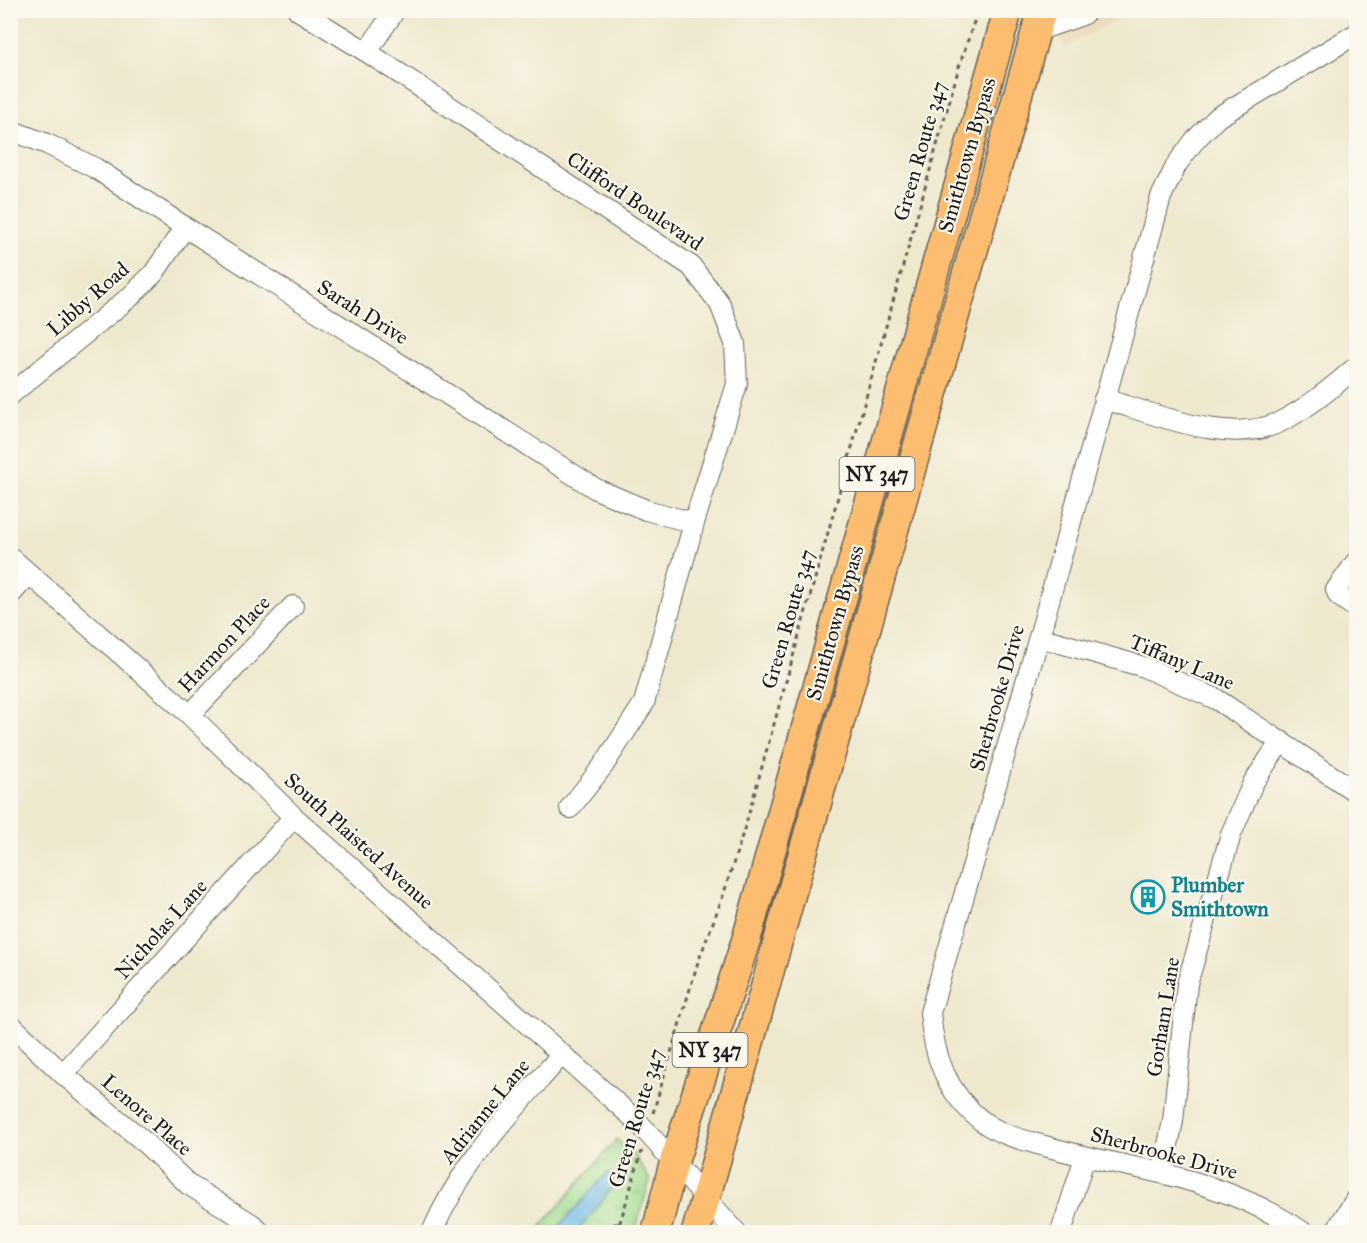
<svg xmlns="http://www.w3.org/2000/svg" width="1367" height="1243" font-family="'IM FELL Great Primer',serif">
<style>
.built{fill:#ebd8ba}
.grass{fill:url(#grass-tufts);stroke:#5e7c56;stroke-width:1.5}
.water{fill:#68b7e3;stroke:#426a80;stroke-width:1.5}
.lines{fill:none;stroke-linecap:round;stroke-linejoin:round}
.minor-casing{stroke:#66635a;stroke-width:22}
.highway-casing{stroke:#66635a;stroke-width:31}
.path{stroke:#66635a;stroke-width:3;stroke-dasharray:4.5 4.5;stroke-linecap:butt}
.minor{stroke:#fff;stroke-width:20}
.highway{stroke:#fcbd6f;stroke-width:28}
.labels{text-anchor:middle;dominant-baseline:central;stroke-width:4.5;stroke-linejoin:round;paint-order:stroke}
.shield{fill:#fbf7ec;stroke:#5f5e5a;stroke-width:1.5}
.shield-label{font-size:20px;font-weight:bold;fill:#1c1c1c}
.street-label{font-size:21px;fill:#1c1c1c;stroke:#fbf7ec}
.culture-label{font-size:21px;font-weight:bold;fill:#0d838f;stroke:#fbf7ec;text-anchor:start}
</style>
<defs>
<pattern id="grass-tufts" width="24" height="20" patternUnits="userSpaceOnUse" patternTransform="scale(1.5)"><rect width="24" height="20" fill="#a1dc8f"/><path d="M3 7l-1-3M5 7V3M7 7l1-3M15 17l-1-3M17 17v-4M19 17l1-3" fill="none" stroke="#8abc7b"/></pattern>
</defs>
<rect width="100%" height="100%" fill="#fbf7ec"/>
<filter id="ink" filterUnits="userSpaceOnUse"><feTurbulence type="fractalNoise" baseFrequency=".0167" numOctaves="2"/><feDisplacementMap in="SourceGraphic" scale="12" xChannelSelector="R" yChannelSelector="G"/><feConvolveMatrix kernelMatrix="1 2 1 2 8 2 1 2 1" color-interpolation-filters="sRGB"/></filter>
<filter id="wash" filterUnits="userSpaceOnUse"><feTurbulence type="fractalNoise" baseFrequency=".008" numOctaves="4" result="noise"/><feDisplacementMap in="SourceGraphic" scale="24" xChannelSelector="R" yChannelSelector="G"/><feGaussianBlur stdDeviation="1.35" result="paint"/><feColorMatrix in="noise" values="0 0 0 0 0 0 0 0 0 0 0 0 0 0 0 0 0 1.4 0 .05"/><feComposite in="paint" operator="in"/></filter>
<g filter="url(#wash)">
<rect width="100%" height="100%" fill="#eee8cd"/>
<path class="built" d="M 1063,11 L 1131,11 L 1065,47 L 1057,31 Z"/>
<path class="grass" d="M 617,1139 L 636,1157 L 650,1180 L 635,1232 L 536,1232 Z"/>
<path class="water" d="M 607,1173 L 612,1174 L 615,1180 C 611,1194 587,1219 576,1232 L 554,1232 Z"/>
</g>
<g filter="url(#ink)">
<g class="lines">
<defs>
<path id="minor" d="M 298,10 L 367,52 L 691,266 L 720,304 L 735,343 L 737,384 L 694,523 L 644,703 L 603,766 L 570,808
M 1036,31 L 1082,15 L 1088,10
M 367,52 L 395,10
M 10,130 L 47,144 L 95,168 L 185,227 L 596,489 L 646,510 L 694,523
M 10,395 L 131,296 L 154,273 L 185,227
M 1104,399 C 1156,414 1231,447 1282,421 C 1309,407 1333,387 1356,367
M 10,557 L 190,715 L 294,817 L 638,1122 L 736,1232
M 1356,562 L 1336,590 L 1339,596 L 1356,608
M 10,595 L 29,574
M 1039,637 L 1144,667 L 1216,699 L 1356,792
M 190,715 L 293,606
M 10,1024 L 63,1074 L 142,1140 L 189,1185 L 252,1224 L 260,1232
M 63,1074 L 294,817
M 1162,1173 L 1173,1121 L 1187,984 L 1231,834 L 1253,783 L 1281,741
M 432,1232 C 462,1162 513,1111 562,1054
M 1061,1232 L 1085,1157
M 1303,1232 C 1260,1203 1211,1185 1161,1173 C 1122,1164 1083,1157 1045,1146 C 1023,1140 1000,1135 982,1121 C 946,1093 934,1056 930,1013 L 1039,637 L 1161,197 L 1177,164 L 1195,140 L 1218,117 L 1356,34
M 1335,1232 L 1356,1199"/>
<path id="highway" d="M 656,1232 L 674,1162 L 747,937 L 1008,10
M 696,1232 L 918,445 L 1042,10"/>
</defs>
<use href="#minor" class="minor-casing"/>
<use href="#highway" class="highway-casing"/>
<path class="path" d="M 653,1113 L 698,962 L 723,896 L 747,820 L 959,67 L 978,10
M 598,1232 L 610,1224 L 620,1224
M 617,1232 L 642,1151"/>
<use href="#minor" class="minor"/>
<use href="#highway" class="highway"/>
</g>
</g>
<defs>
<symbol id="building-ring" viewBox="-11 -11 22 22"><circle r="9.5" fill="#fbf7ec" stroke="#0f9aa8" stroke-width="1.5"/><path d="M-4-6H4V6H1V3H-1V6H-4ZM-2.5-4.3h1.7v1.8h-1.7ZM.8-4.3h1.7v1.8H.8ZM-2.5-1h1.7V.8h-1.7ZM.8-1h1.7V.8H.8Z" fill="#0f9aa8"/></symbol>
</defs>
<g fill-rule="evenodd">
<use href="#building-ring" x="1129" y="878" width="38" height="38"/>
</g>
<g class="labels">
<g class="shield">
<rect x="839.5" y="457" width="75" height="34" rx="4.5"/>
<rect x="672.5" y="1033" width="75" height="34" rx="4.5"/>
</g>
<g class="shield-label">
<text x="877" y="474">NY 347</text>
<text x="710" y="1050">NY 347</text>
</g>
<g class="street-label">
<text transform="translate(920 151) rotate(-74)">Green Route 347</text>
<text transform="translate(967 155) rotate(-74)">Smithtown Bypass</text>
<text transform="translate(635 201) rotate(34)">Clifford Boulevard</text>
<text transform="translate(88 299) rotate(-41)">Libby Road</text>
<text transform="translate(363 312) rotate(32)">Sarah Drive</text>
<text transform="translate(788 619) rotate(-74)">Green Route 347</text>
<text transform="translate(835 623) rotate(-74)">Smithtown Bypass</text>
<text transform="translate(224 644) rotate(-47)">Harmon Place</text>
<text transform="translate(1182 662) rotate(23)">Tiffany Lane</text>
<text transform="translate(997 698) rotate(-74)">Sherbrooke Drive</text>
<text transform="translate(359 841) rotate(42)">South Plaisted Avenue</text>
<text transform="translate(161 929) rotate(-48)">Nicholas Lane</text>
<text transform="translate(1163 1017) rotate(-81)">Gorham Lane</text>
<text transform="translate(485 1111) rotate(-51)">Adrianne Lane</text>
<text transform="translate(147 1115) rotate(41)">Lenore Place</text>
<text transform="translate(636 1118) rotate(-73)">Green Route 347</text>
<text transform="translate(1164 1153) rotate(15)">Sherbrooke Drive</text>
</g>
<g class="culture-label">
<text x="1171" y="885">Plumber<tspan x="1171" dy="24">Smithtown</tspan></text>
</g>
</g>
<rect width="1367" height="1243" fill="none" stroke="#fbf7ec" stroke-width="36"/>
</svg>
